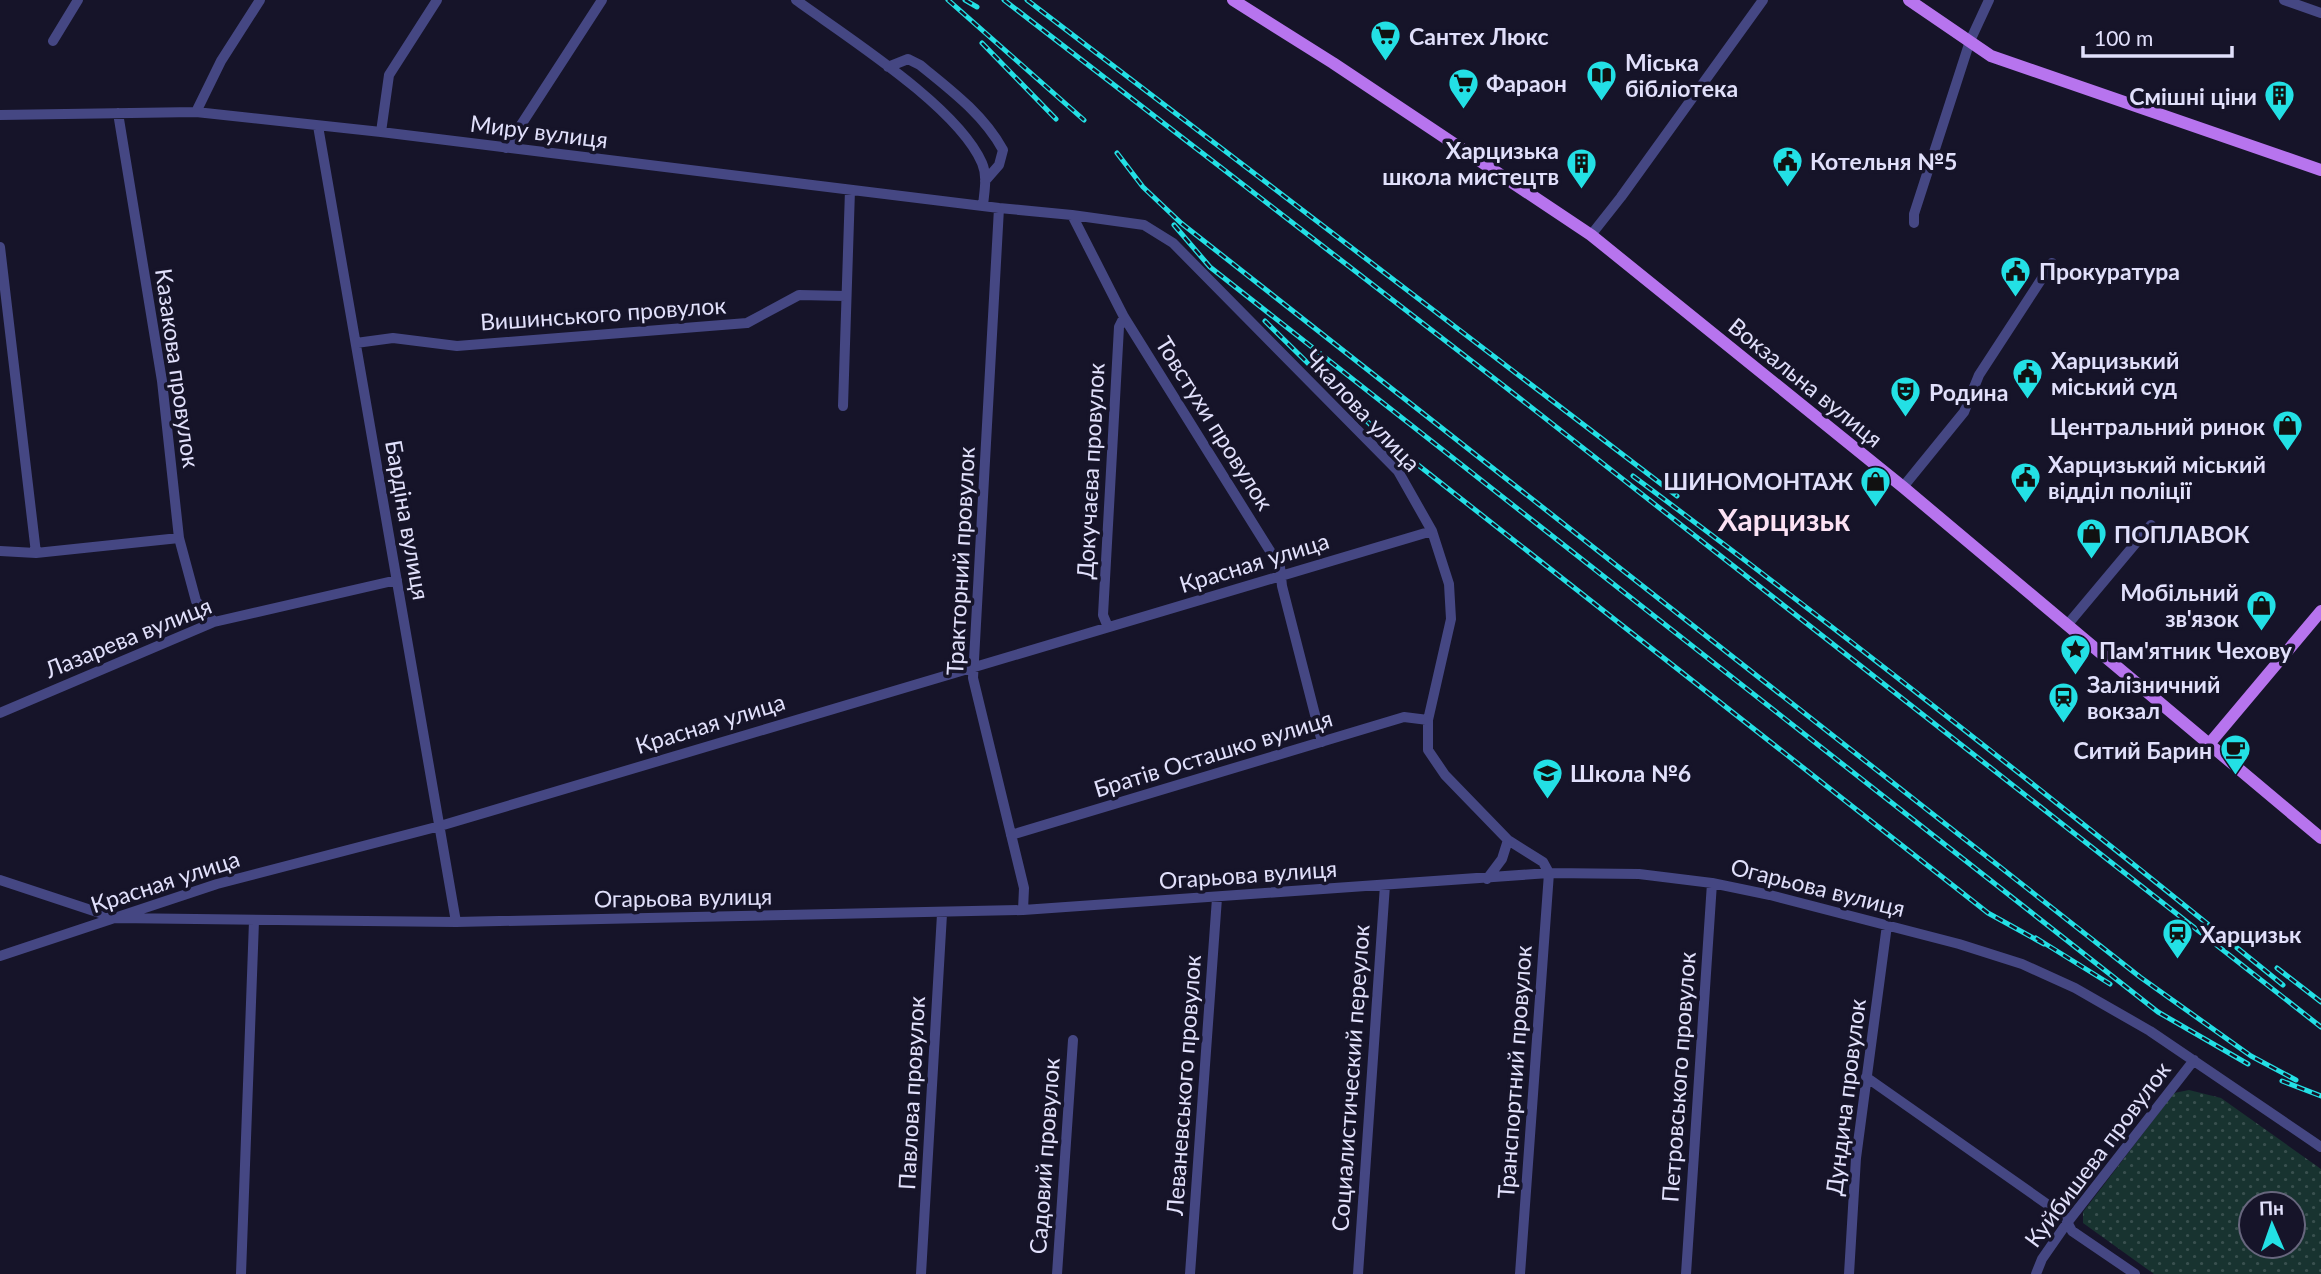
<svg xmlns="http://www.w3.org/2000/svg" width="2321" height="1274" font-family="Lato,sans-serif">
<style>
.grass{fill:url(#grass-dots);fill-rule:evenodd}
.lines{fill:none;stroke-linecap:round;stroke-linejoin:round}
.minor{stroke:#454783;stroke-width:10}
.major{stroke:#b774ee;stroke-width:12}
.rail-casing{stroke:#23e0e5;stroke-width:5}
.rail{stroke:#161429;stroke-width:2.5;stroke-dasharray:8;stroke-linecap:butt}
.labels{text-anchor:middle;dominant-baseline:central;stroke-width:7;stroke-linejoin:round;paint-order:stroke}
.poi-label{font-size:23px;font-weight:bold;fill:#e1e0fb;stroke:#161429;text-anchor:start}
.street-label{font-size:23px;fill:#e1e0fb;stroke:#161429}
.district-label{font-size:30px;font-weight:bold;fill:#fce2f4;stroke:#161429}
</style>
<defs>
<pattern id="grass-dots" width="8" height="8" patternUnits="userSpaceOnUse" patternTransform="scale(1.75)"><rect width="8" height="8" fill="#183330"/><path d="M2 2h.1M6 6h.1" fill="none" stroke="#39504f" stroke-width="1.8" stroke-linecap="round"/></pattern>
</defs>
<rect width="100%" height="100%" fill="#161429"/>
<path class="grass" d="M 2189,1090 L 2221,1098 L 2321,1169 L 2321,1274 L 2154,1274 L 2083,1223 L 2083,1212 L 2174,1093 ZM 2251,1204 L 2293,1204 L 2293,1246 L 2251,1246 Z"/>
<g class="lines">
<path class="minor" d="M 796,0 C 847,37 958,107 982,163 C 988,177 984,192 983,206
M 2284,0 L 2321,13
M 53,41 L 78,0
M 888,67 L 908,59 L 920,65 C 951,90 984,115 1003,150 L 999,165 L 985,181
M 196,112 L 221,61 L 260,0
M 118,113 L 162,381 L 179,538 L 196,601 L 214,622
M 0,115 L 196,112 L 381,132 L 999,208 L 1072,215 L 1144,225 L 1173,243 L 1398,471 L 1432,531 L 1449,584 L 1451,619 L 1428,720 L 1428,750 L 1445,775 L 1508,840 L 1502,859 L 1487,879
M 318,126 L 456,922
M 381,132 L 389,75 L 437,0
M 506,148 L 602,0
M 999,208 L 973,678 L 1024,888 L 1023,910
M 1072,215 L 1124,317 L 1280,567 L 1282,586 L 1322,742
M 1914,223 L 1914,214 L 1970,41 L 1989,0
M 1591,235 L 1621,197 L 1763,0
M 0,247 L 36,553
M 356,343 L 393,338 L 457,346 L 747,323 L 799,295 L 846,296
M 843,406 L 850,190
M 1903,487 L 1964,412 L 1979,375 L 2052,263
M 0,551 L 36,553 L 179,538
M 2068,624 L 2151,525
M 1108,627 L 1103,615 L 1119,327 L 1124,317
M 0,713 L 214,622 L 397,580
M 1011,835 L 1404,717 L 1428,720
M 1508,840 L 1543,862 L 1549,873 L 1520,1274
M 0,880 L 115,918 L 456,922 L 1023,910 L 1549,873 L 1639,874 L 1712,883 L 1770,895 L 1959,944 L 2022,964 L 2075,988 L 2150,1031 L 2321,1147
M 0,956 L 217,884 L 440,826 L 1432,531
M 1866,1077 L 2064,1216 L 2072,1231 L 2135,1274
M 241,1274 L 254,921
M 921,1274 L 942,914
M 1057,1274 L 1073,1040
M 1190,1274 L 1217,898
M 1358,1274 L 1385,885
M 1686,1274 L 1712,883
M 1849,1274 L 1856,1158 L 1887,925
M 2036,1274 L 2042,1259 L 2067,1223 L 2194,1060"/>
<path class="major" d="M 1233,0 L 1333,63 L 1591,235 L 1903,487 L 2321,838
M 1909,0 L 1991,56 L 2321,170
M 2210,743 L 2321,611"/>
<defs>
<path id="rail" d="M 948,0 L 1084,120
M 965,0 L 977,7
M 1004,0 L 1504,386 L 2321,1027
M 1027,0 L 1677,496
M 982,43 L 1056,119
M 1117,153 L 1143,187 L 1181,223 L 2140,977 L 2251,1056 L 2296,1080
M 1174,225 L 1210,267 L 2158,1012 L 2248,1064
M 1265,321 L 1385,439 L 1988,913 L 2044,944
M 1633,476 C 1853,640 2069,811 2283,985
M 2036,938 L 2110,984
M 2277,968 L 2321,1002
M 2282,1081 L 2321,1096"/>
</defs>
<use href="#rail" class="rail-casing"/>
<use href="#rail" class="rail"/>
</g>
<defs>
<symbol id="supermarket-pin" viewBox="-11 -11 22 30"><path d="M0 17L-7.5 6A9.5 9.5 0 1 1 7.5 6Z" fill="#23e0e5" stroke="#161429"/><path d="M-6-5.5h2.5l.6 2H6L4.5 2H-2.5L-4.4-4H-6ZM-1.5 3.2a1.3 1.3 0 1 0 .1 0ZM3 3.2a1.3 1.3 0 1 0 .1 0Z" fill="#111"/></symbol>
<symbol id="library-pin" viewBox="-11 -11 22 30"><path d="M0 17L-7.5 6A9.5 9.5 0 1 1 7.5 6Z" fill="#23e0e5" stroke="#161429"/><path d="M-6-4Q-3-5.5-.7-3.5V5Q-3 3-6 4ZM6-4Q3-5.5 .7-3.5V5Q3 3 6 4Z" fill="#111"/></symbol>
<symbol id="building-pin" viewBox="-11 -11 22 30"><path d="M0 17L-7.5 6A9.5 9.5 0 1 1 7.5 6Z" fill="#23e0e5" stroke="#161429"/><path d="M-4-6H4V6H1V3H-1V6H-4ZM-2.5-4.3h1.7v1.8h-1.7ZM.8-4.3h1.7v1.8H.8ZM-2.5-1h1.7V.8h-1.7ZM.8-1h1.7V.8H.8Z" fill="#111"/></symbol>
<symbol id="civic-pin" viewBox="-11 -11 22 30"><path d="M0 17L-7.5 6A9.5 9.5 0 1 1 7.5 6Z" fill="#23e0e5" stroke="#161429"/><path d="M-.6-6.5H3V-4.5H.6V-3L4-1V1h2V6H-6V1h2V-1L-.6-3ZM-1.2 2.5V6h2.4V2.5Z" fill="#111"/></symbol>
<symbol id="theatre-pin" viewBox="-11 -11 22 30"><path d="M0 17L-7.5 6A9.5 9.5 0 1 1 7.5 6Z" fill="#23e0e5" stroke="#161429"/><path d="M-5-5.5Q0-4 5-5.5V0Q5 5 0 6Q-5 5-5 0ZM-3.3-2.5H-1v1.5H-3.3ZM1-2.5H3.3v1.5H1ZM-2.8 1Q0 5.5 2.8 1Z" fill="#111"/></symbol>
<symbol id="shop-pin" viewBox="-11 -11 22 30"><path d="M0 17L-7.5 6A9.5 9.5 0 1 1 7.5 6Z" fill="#23e0e5" stroke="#161429"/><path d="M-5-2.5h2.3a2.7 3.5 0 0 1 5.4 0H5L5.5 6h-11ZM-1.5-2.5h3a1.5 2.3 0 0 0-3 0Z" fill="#111"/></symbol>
<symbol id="sight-pin" viewBox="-11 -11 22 30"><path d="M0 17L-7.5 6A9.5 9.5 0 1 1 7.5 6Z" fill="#23e0e5" stroke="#161429"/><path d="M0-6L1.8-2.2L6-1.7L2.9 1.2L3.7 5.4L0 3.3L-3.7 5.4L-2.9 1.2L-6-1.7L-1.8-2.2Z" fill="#111"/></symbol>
<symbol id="station-pin" viewBox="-11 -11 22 30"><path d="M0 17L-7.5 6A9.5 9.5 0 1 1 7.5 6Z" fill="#23e0e5" stroke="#161429"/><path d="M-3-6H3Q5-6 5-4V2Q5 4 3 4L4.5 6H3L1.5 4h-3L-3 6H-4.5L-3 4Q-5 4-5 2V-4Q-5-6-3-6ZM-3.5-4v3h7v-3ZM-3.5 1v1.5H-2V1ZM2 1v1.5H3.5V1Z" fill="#111"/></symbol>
<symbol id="cafe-pin" viewBox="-11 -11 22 30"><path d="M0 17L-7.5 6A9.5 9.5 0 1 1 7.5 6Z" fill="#23e0e5" stroke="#161429"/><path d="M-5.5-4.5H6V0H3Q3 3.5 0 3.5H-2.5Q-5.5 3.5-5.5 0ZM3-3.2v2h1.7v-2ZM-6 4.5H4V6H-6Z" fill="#111"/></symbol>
<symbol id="school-pin" viewBox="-11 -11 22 30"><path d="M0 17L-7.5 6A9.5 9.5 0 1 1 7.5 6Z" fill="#23e0e5" stroke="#161429"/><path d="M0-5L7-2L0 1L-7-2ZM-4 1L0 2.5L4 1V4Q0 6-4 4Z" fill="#111"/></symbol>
</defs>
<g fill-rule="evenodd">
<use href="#supermarket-pin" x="1368" y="18" width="35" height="47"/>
<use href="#library-pin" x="1584" y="58" width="35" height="47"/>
<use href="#supermarket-pin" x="1446" y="66" width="35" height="47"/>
<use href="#building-pin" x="2262" y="78" width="35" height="47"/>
<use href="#civic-pin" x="1770" y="144" width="35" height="47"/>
<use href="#building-pin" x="1564" y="146" width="35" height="47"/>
<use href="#civic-pin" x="1998" y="254" width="35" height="47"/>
<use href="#civic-pin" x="2010" y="356" width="35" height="47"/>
<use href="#theatre-pin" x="1888" y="374" width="35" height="47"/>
<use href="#shop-pin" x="2270" y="408" width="35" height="47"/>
<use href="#civic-pin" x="2008" y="460" width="35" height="47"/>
<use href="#shop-pin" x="1858" y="464" width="35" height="47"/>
<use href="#shop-pin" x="2074" y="516" width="35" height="47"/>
<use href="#shop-pin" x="2244" y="588" width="35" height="47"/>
<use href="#sight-pin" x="2058" y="632" width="35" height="47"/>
<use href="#station-pin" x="2046" y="680" width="35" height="47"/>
<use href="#cafe-pin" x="2218" y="732" width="35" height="47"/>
<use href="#school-pin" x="1530" y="756" width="35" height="47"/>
<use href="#station-pin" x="2160" y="916" width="35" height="47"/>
</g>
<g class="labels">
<g class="poi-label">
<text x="1409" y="36">Сантех Люкс</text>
<text x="1625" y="62">Міська<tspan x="1625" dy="26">бібліотека</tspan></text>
<text x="1486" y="83">Фараон</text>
<text x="2257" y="96" text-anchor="end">Смішні ціни</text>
<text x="1559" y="150" text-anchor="end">Харцизька<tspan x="1559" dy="26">школа мистецтв</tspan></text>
<text x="1810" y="161">Котельня №5</text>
<text x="2039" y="271">Прокуратура</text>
<text x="2051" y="360">Харцизький<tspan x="2051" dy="26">міський суд</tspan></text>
<text x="1929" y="392">Родина</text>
<text x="2265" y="426" text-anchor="end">Центральний ринок</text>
<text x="2048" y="464">Харцизький міський<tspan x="2048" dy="26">відділ поліції</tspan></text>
<text x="1853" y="481" text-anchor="end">ШИНОМОНТАЖ</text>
<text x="2114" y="534">ПОПЛАВОК</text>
<text x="2239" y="592" text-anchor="end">Мобільний<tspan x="2239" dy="26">зв'язок</tspan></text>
<text x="2099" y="650">Пам'ятник Чехову</text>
<text x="2087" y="684">Залізничний<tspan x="2087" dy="26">вокзал</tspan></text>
<text x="2212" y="750" text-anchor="end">Ситий Барин</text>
<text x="1570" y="773">Школа №6</text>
<text x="2200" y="934">Харцизьк</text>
</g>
<g class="street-label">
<text transform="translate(539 131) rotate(7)">Миру вулиця</text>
<text transform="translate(603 313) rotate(-4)">Вишинського провулок</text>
<text transform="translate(178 368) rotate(82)">Казакова провулок</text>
<text transform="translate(1806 382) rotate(39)">Вокзальна вулиця</text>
<text transform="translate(1363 410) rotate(47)">Чкалова улица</text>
<text transform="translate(1215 423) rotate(58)">Товстухи провулок</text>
<text transform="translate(1090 471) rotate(-87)">Докучаєва провулок</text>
<text transform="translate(408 520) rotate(80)">Бардіна вулиця</text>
<text transform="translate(960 561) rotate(-87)">Тракторний провулок</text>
<text transform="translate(1254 562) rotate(-17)">Красная улица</text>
<text transform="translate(128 637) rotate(-22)">Лазарева вулиця</text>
<text transform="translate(710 723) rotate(-17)">Красная улица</text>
<text transform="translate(1213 753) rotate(-17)">Братів Осташко вулиця</text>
<text transform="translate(1248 874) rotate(-4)">Огарьова вулиця</text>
<text transform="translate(165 881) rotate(-18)">Красная улица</text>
<text transform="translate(1818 887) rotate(14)">Огарьова вулиця</text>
<text transform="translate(683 897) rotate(-1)">Огарьова вулиця</text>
<text transform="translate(1514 1072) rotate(-86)">Транспортний провулок</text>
<text transform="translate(1678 1077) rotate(-86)">Петровського провулок</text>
<text transform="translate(1350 1078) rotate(-86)">Социалистический переулок</text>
<text transform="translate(1183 1085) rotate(-86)">Леваневського провулок</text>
<text transform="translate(911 1093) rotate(-87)">Павлова провулок</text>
<text transform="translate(1845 1097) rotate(-83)">Дундича провулок</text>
<text transform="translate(2097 1154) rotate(-53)">Куйбишева провулок</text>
<text transform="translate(1044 1156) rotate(-86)">Садовий провулок</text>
</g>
<g class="district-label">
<text x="1784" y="519">Харцизьк</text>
</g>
</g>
<g transform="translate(2272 1225) rotate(358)"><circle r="33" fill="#161429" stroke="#67667d" stroke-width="2"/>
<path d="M0-5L12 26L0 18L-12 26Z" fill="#23e0e5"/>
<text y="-10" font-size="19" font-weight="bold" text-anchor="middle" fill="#e1e0fb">Пн</text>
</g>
<path d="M2083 46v10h149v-10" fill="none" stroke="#e1e0fb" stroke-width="3.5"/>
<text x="2094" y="46" font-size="21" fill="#e1e0fb" stroke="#161429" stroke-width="5" paint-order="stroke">100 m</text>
</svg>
